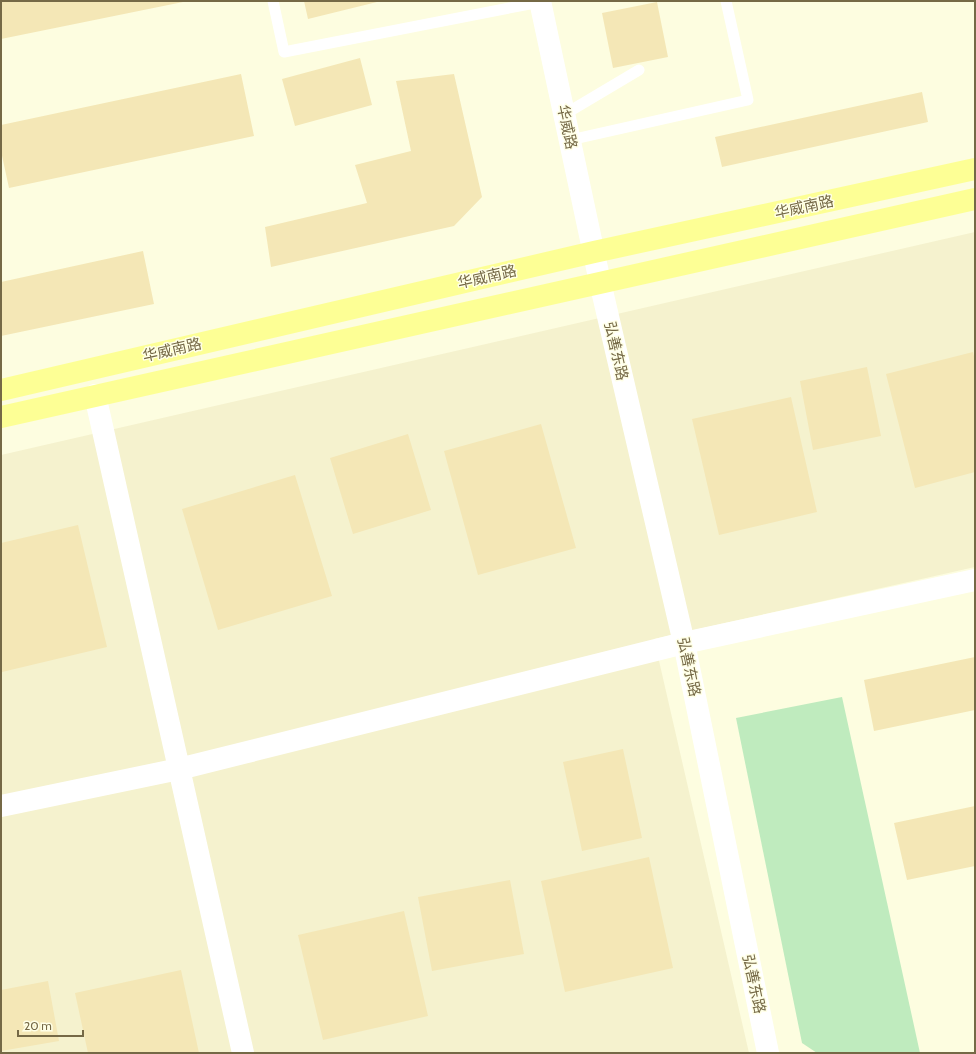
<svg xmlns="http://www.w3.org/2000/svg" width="976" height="1054" font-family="Cabin,'Noto Sans SC',sans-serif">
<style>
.residential{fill:#f5f2ce}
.green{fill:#bfebbe}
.building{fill:#f4e7b6}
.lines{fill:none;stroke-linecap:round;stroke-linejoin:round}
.service{stroke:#fff;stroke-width:11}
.minor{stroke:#fff;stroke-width:22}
.tertiary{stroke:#fff;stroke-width:22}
.primary{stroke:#fdff95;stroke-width:22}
.labels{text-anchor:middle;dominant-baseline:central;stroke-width:3;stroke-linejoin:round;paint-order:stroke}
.street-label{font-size:15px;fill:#756946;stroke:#ffffe7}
</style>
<rect width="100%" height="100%" fill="#fdfde0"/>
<path class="residential" d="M 975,232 L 975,567 L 654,639 L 749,1053 L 1,1053 L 1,455 Z"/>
<path class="green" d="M 842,697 L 920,1053 L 817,1053 L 802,1043 L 736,718 Z"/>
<path class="building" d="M 1,1 L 182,1 L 183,2 L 1,39 Z
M 304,1 L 377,1 L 377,2 L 308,19 Z
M 657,2 L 668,57 L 613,68 L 602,13 Z
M 360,58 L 372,105 L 295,126 L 282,79 Z
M 241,74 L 254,136 L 9,188 L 1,151 L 1,125 Z
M 454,74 L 482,197 L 454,226 L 271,267 L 265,227 L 367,203 L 355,165 L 411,151 L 396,81 Z
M 922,92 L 928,122 L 722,167 L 715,137 Z
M 143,251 L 154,304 L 1,336 L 1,282 Z
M 973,352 L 975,361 L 975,472 L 915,488 L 886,374 Z
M 867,367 L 881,436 L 813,450 L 800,381 Z
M 791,397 L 817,512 L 719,535 L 692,419 Z
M 541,424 L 576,548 L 478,575 L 444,451 Z
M 408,434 L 431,510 L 353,534 L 330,458 Z
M 295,475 L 332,596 L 218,630 L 182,509 Z
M 78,525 L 107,647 L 2,672 L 1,667 L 1,543 Z
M 975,657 L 975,710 L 874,731 L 864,680 Z
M 623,749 L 642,838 L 582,851 L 563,762 Z
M 975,806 L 975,866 L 907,880 L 894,823 Z
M 649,857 L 673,968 L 565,992 L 541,881 Z
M 510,880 L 524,954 L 432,971 L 418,897 Z
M 404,911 L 428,1016 L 323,1040 L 298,935 Z
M 181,970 L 199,1053 L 88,1053 L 75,993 Z
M 48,981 L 59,1041 L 1,1051 L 1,990 Z"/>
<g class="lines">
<path class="service" d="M 273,1 L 284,52 L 540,2
M 565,114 L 639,70
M 570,140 L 748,100 L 726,1"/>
<path class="minor" d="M 95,395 L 243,1053
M 1,806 L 179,769 L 684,643 L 975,580"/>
<path class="tertiary" d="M 540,1 L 600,282 L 684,643 L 768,1053"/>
<path class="primary" d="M 1,390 L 594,252 L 975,169
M 1,417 L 975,199"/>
</g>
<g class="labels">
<g class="street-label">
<text transform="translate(567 127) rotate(78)">华威路</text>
<text transform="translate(804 207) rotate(-12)">华威南路</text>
<text transform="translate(487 277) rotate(-13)">华威南路</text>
<text transform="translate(172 350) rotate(-13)">华威南路</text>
<text transform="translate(616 351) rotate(77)">弘善东路</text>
<text transform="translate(689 667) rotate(78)">弘善东路</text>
<text transform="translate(754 984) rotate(78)">弘善东路</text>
</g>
</g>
<rect width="976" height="1054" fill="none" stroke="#756946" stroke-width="4"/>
<path d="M18 1030v6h65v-6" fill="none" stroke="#756946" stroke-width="2"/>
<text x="24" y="1030" font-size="12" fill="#756946" stroke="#ffffe7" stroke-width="3" paint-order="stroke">20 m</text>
</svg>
